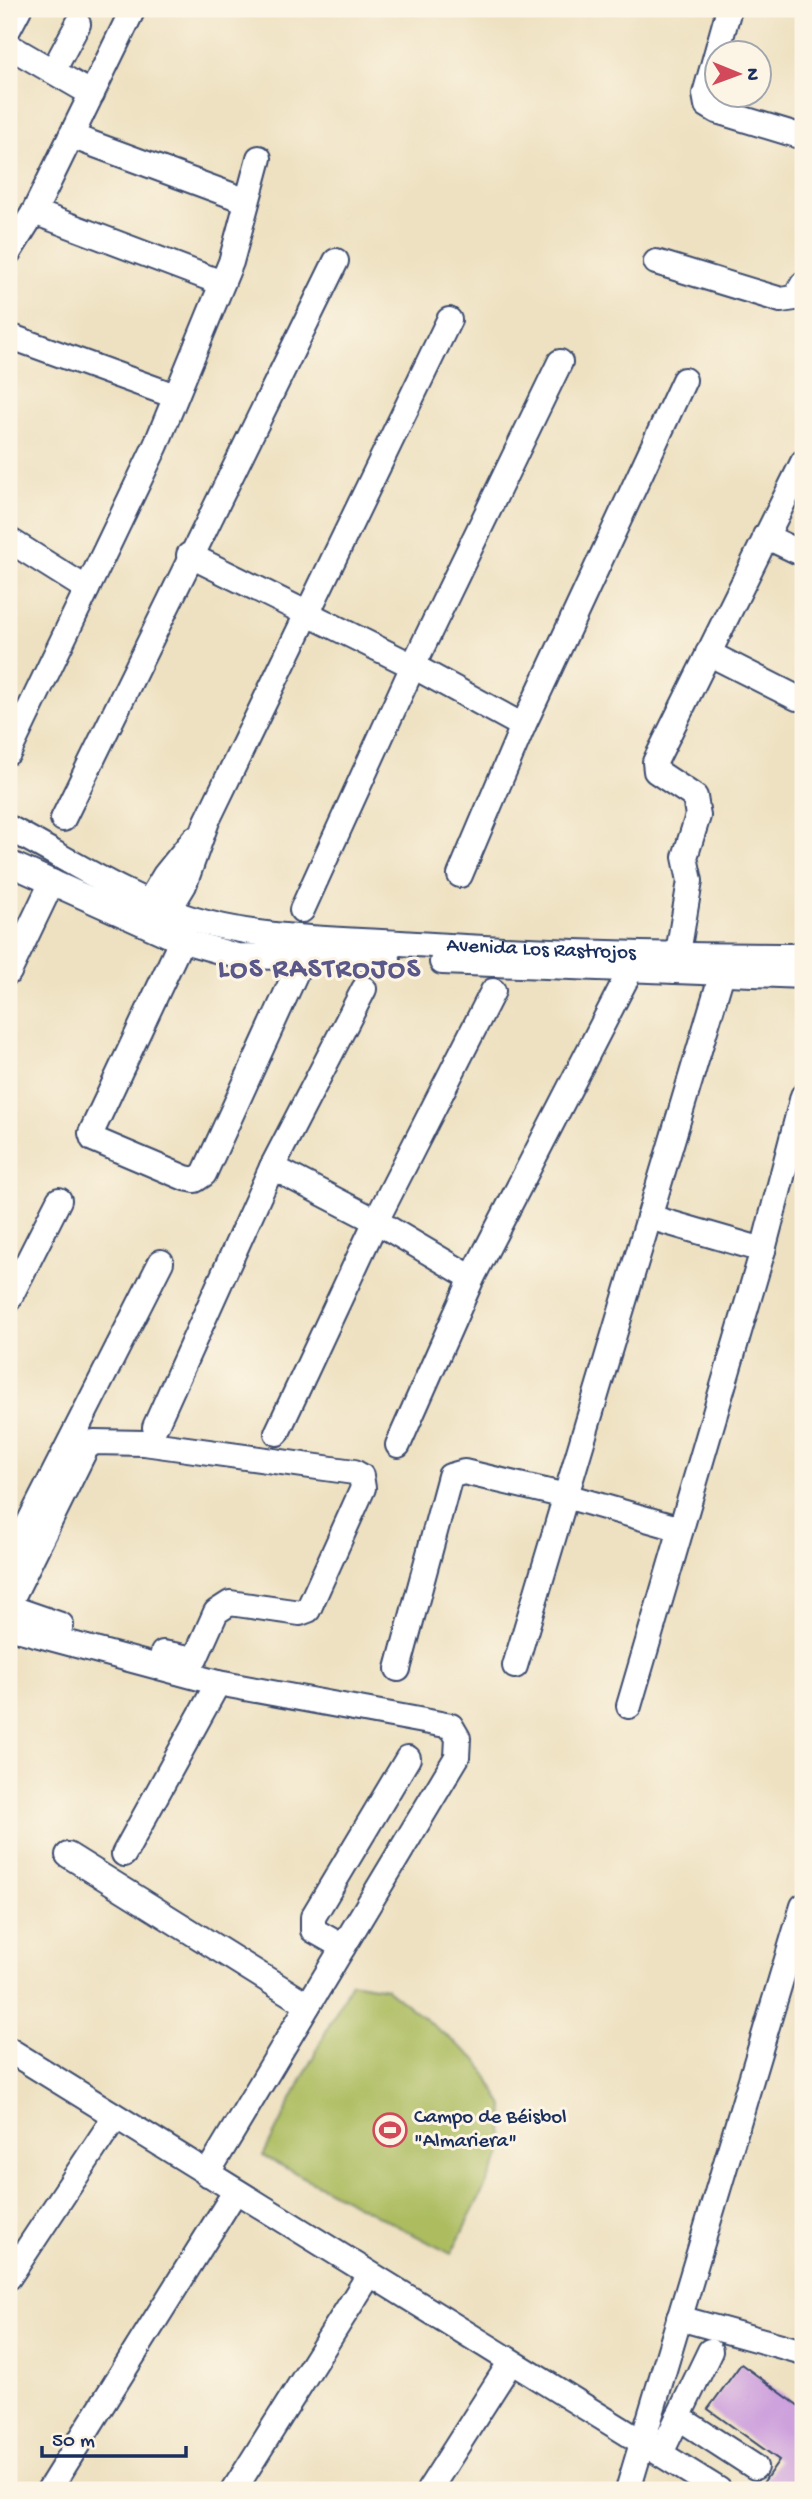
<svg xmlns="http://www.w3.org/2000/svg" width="812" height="2499" font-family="'Gochi Hand',sans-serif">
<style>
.green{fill:#acbc5f;stroke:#64765e;stroke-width:2}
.building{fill:#cea1dd}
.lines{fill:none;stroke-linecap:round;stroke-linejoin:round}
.minor-casing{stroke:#3b4a6d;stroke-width:28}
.minor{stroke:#fff;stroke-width:24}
.labels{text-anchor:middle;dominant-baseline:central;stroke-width:6;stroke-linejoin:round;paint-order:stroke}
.street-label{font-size:21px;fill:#1b2f5e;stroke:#fcf5e5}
.poi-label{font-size:21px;fill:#1b2f5e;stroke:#fcf5e5;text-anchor:start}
.district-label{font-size:28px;font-weight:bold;letter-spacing:2px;fill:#5a578a;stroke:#fcf5e5}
</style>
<rect width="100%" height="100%" fill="#fcf5e5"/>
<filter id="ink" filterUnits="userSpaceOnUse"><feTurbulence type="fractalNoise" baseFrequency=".0143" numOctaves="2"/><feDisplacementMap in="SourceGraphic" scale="14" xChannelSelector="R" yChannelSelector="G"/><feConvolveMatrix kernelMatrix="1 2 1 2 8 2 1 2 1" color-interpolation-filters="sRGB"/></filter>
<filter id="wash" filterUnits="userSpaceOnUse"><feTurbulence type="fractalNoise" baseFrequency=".00686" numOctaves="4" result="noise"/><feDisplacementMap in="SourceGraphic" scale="28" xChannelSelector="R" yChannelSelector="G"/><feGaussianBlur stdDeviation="1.57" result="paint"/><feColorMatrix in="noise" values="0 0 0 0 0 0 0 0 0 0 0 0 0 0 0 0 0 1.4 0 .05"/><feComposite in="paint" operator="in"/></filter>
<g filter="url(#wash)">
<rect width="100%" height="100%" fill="#eee1c1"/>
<path class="green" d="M 351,1982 L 386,1988 L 478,2061 L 504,2106 L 502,2153 L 451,2254 L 263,2156 Z"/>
<g id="blocks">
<path class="building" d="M 741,2364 L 803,2409 L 803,2490 L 774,2490 L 763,2483 L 779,2460 L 708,2409 Z"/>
</g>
</g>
<g filter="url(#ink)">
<use href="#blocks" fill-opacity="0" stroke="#3b4a6d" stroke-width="2"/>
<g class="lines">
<defs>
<g id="minor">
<path d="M 729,9 L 705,94 L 707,105 L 717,111 L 803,137"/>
<path d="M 9,28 L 19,9"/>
<path d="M 9,46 L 92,94"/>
<path d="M 53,71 L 78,24"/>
<path d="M 71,136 L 247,201"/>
<path d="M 34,212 L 222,283"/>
<path d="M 9,252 L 34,212 L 133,9"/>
<path d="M 656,262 L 781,300 L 795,298 L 803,284"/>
<path d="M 9,336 L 175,396"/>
<path d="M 765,536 L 803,554"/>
<path d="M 9,540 L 87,589"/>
<path d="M 189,555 L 413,666 L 523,726"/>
<path d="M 708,653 L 797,698"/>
<path d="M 9,752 L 156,445 L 231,262 L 259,158"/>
<path d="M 63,819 L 336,261"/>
<path id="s1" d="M 9,828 C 66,858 128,899 189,918 C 257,939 329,939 400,943 C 534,952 669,956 803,956"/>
<path d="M 9,863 L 180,940 L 237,956 L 388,959"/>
<path d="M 460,875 L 523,726 L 684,380"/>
<path d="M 302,910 L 413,666 L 560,362"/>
<path d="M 141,915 L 165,875 L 194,839"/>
<path d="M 161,923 L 184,885 L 207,821 L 449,320"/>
<path d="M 185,924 L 176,952 L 91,1133 L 93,1139 L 185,1178 L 195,1180 L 204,1174 L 302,959"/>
<path d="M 442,962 L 803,976"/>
<path d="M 675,971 L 690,881 L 685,857 L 698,816 L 695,797 L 656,771 L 655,762 L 803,462"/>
<path d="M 9,972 L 52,882"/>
<path d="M 272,1167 L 376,1221 L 472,1278"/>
<path d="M 649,1217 L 763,1250"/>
<path d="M 9,1299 L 59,1200"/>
<path d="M 155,1427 L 272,1167 L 364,989"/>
<path d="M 277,1433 L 376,1221 L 493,991"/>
<path d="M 398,1445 L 472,1278 L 630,971 L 634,957"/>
<path d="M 9,1562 L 161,1262"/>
<path d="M 9,1604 L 86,1448 L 94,1442 L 144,1443 L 354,1472 L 361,1476 L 363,1488 L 308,1610 L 300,1613 L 230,1603 L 216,1612 L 195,1659 L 163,1653"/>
<path d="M 9,1607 L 61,1625"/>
<path d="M 9,1627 L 218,1683 L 451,1726 L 458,1738 L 457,1757 L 207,2174"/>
<path d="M 515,1666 L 726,960"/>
<path d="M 398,1669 L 450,1476 L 464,1472 L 566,1496 L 681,1529"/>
<path d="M 629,1706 L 763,1250 L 803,1096"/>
<path d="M 124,1854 L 218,1683"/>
<path d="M 68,1855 L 308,2005"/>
<path d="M 343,1947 L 313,1930 L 313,1917 L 408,1758"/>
<path d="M 9,2050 L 719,2490"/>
<path d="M 9,2277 L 115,2117"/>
<path d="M 679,2318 L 803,2352"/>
<path d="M 678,2417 L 755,2467"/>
<path d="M 661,2453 L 710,2351"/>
<path d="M 49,2490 L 235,2192"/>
<path d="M 234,2490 L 369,2275"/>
<path d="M 429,2490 L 510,2363"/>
<path d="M 628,2490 L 803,1906"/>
</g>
</defs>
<use href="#minor" class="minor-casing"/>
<use href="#minor" class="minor"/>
</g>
</g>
<defs>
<symbol id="stadium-ring" viewBox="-11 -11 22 22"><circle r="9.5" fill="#fcf5e5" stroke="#d1495b" stroke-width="1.5"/><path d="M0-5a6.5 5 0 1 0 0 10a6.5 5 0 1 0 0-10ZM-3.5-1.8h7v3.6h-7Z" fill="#d1495b"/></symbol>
</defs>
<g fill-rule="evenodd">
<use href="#stadium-ring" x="371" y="2111" width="38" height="38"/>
</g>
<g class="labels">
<g class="street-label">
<text stroke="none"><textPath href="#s1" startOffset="556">Avenida Los Rastrojos</textPath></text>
</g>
<g class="poi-label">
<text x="414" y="2118">Campo de Béisbol<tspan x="414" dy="24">"Almariera"</tspan></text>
</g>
<g class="district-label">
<text x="320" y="970">LOS RASTROJOS</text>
</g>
</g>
<rect width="812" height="2499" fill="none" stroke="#fcf5e5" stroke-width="35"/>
<g transform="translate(738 74) rotate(91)"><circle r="33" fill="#fcf5e5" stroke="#a2a6af" stroke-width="2"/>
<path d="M0-5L12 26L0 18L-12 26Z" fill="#d1495b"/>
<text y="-10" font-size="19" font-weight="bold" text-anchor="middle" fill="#1b2f5e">N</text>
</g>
<path d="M42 2446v10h144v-10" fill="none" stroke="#1b2f5e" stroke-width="3.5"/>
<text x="52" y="2446" font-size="21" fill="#1b2f5e" stroke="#fcf5e5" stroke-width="5" paint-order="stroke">50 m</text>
</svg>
